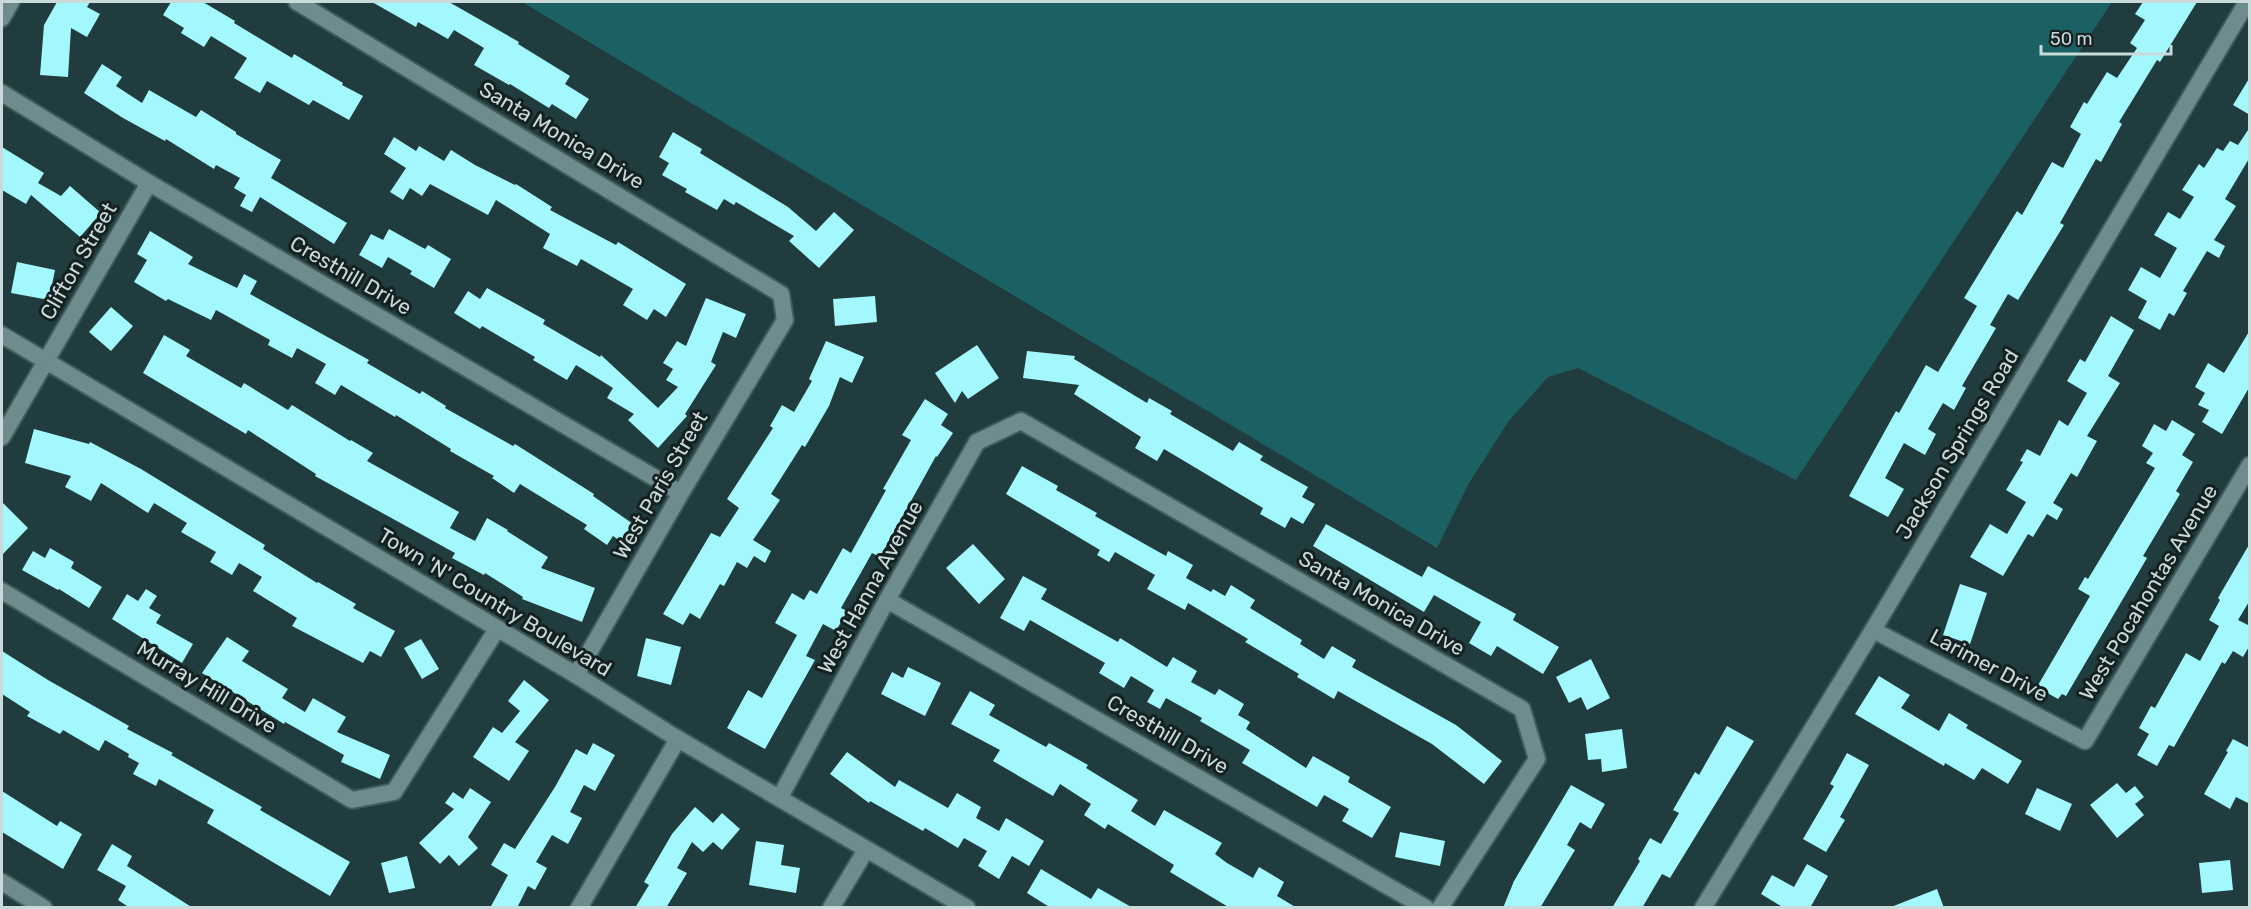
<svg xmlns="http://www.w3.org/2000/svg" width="2251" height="909" font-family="Rubik,sans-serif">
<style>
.green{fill:#1b6164}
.building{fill:#a2f8fc}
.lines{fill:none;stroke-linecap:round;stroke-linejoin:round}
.minor-casing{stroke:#415a5b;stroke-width:20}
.tertiary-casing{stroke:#415a5b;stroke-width:20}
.minor{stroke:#6e8c8d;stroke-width:16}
.tertiary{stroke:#6e8c8d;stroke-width:16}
.labels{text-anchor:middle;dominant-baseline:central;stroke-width:6;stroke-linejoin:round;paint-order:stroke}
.street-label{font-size:21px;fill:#cadada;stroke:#152121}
</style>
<rect width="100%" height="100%" fill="#203c3e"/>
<path class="green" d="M 522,2 L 2112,2 L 1796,480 L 1578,368 L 1548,377 L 1508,422 L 1469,483 L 1437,548 Z"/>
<path class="building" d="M 57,2 L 90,2 L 87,7 L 100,14 L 87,37 L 71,28 L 68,77 L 40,75 L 44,25 Z
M 171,2 L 203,2 L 235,21 L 234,23 L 292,58 L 294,54 L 343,83 L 342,85 L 363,96 L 349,120 L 313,100 L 309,105 L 267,81 L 260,93 L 234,78 L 247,58 L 211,36 L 204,47 L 181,33 L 184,28 L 163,15 Z
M 372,2 L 449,2 L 519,42 L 518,44 L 570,76 L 565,84 L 589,99 L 576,119 L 552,104 L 549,108 L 510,84 L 509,85 L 474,65 L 484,48 L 454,30 L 448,39 L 418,22 L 416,27 Z
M 2143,2 L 2197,2 L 2160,62 L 2157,60 L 2119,122 L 2122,124 L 2101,162 L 2096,159 L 2060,223 L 2064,225 L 2018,300 L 2008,294 L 1990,325 L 1996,328 L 1962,386 L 1966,388 L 1954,410 L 1943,403 L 1928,429 L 1936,434 L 1925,455 L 1904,443 L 1885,478 L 1904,489 L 1888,517 L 1849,496 L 1896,411 L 1899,413 L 1926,365 L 1938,372 L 1977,306 L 1964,298 L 2017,211 L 2022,215 L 2052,162 L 2063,168 L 2081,134 L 2070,127 L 2084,102 L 2087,104 L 2107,72 L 2117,78 L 2137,48 L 2130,43 L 2145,20 L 2135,14 Z
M 102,64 L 122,77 L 116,86 L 142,103 L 149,90 L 196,117 L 201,110 L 236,132 L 236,134 L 281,160 L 271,178 L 347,223 L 334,244 L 260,197 L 252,212 L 240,206 L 246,195 L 234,188 L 240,178 L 216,165 L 214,169 L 166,139 L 165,141 L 123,118 L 84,93 Z
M 2250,77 L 2250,115 L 2233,105 Z
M 2250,127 L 2250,157 L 2225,199 L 2236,206 L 2214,240 L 2225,246 L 2219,258 L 2207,251 L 2183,291 L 2187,293 L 2174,316 L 2169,313 L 2160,330 L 2138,318 L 2147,301 L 2128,290 L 2141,267 L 2160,278 L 2177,248 L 2154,235 L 2168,212 L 2180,219 L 2194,197 L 2182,190 L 2199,164 L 2204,168 L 2217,148 L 2223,151 L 2230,141 L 2238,145 Z
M 673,132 L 702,149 L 700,153 L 788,207 L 816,231 L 834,212 L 854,230 L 819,268 L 789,241 L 794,236 L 736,202 L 734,205 L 724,199 L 717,210 L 685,192 L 687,189 L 662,175 L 669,163 L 659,157 Z
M 394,137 L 416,151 L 419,146 L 444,161 L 451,150 L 475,165 L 515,185 L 516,184 L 552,207 L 550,210 L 616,245 L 618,242 L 686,284 L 666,317 L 654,309 L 647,320 L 623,305 L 633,289 L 581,259 L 577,266 L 543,248 L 550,234 L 496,200 L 488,215 L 430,184 L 422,196 L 410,188 L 403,200 L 390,192 L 406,168 L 384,154 Z
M 2,147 L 44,173 L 38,183 L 61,196 L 70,186 L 101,213 L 80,237 L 31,195 L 26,204 L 2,190 Z
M 389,229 L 425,249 L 428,245 L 451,259 L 434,288 L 410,274 L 412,271 L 388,257 L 382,268 L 359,255 L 371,234 L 383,240 Z
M 150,231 L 193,257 L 188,264 L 237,288 L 244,274 L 257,281 L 250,294 L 369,360 L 367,363 L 420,394 L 422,391 L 446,406 L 445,408 L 513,446 L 515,444 L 594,494 L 593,496 L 636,526 L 624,544 L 613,536 L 607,545 L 584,529 L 587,525 L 520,484 L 514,493 L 492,478 L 494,476 L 450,451 L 451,449 L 396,415 L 395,417 L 341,385 L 335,395 L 315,383 L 326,364 L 297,348 L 292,358 L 268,345 L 270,340 L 216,310 L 211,320 L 168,299 L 166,301 L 134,282 L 147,260 L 137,254 Z
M 17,262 L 55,270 L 49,300 L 11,293 Z
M 487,288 L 545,320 L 543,324 L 600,357 L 601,355 L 658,408 L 678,387 L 666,380 L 673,369 L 663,363 L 677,341 L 686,346 L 706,298 L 746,314 L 736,338 L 723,332 L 711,362 L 716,365 L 685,414 L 687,416 L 658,448 L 628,420 L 634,414 L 607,398 L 613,388 L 576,365 L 567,380 L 533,360 L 535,357 L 482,326 L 480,329 L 454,313 L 468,291 L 480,299 Z
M 875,296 L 877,322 L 835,326 L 833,299 Z
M 111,307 L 133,326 L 111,351 L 89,332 Z
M 2111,316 L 2134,330 L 2108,376 L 2120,383 L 2087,436 L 2097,441 L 2077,477 L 2071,473 L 2053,503 L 2063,509 L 2057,520 L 2047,514 L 2033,537 L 2028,534 L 2003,576 L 1970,557 L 1990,524 L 2007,534 L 2026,502 L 2006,490 L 2023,462 L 2020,461 L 2027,449 L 2040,456 L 2059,420 L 2068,426 L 2087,393 L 2067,381 L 2080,359 L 2085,362 Z
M 2250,330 L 2250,386 L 2222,434 L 2202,422 L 2209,410 L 2198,405 L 2205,393 L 2195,387 L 2208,363 L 2224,373 Z
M 164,335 L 190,350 L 186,356 L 241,388 L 244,383 L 288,410 L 292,405 L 350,441 L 351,440 L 373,453 L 367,461 L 459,512 L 450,528 L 475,541 L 487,518 L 508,530 L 507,531 L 548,557 L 541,568 L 595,588 L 582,622 L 522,599 L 523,597 L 485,573 L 484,575 L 452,558 L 455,553 L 315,476 L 316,474 L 248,430 L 246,434 L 143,373 Z
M 826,341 L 864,357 L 852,383 L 840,377 L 829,406 L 805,447 L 802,445 L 771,494 L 780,500 L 753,540 L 771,551 L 765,563 L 754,556 L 747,568 L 737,562 L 724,586 L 720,584 L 700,619 L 690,613 L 683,625 L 663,614 L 711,533 L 720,537 L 739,508 L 727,499 L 773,428 L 770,426 L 782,405 L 794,412 L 812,381 L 809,379 Z
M 977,345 L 999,378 L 968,399 L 962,391 L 955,403 L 935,373 Z
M 1027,351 L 1075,356 L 1074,359 L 1147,403 L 1149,398 L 1172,411 L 1170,414 L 1233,451 L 1239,442 L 1263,456 L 1260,460 L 1308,487 L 1302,497 L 1315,504 L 1303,524 L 1291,517 L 1285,528 L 1260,514 L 1263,508 L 1164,449 L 1157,461 L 1135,448 L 1141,437 L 1074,394 L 1079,385 L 1023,378 Z
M 925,399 L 948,414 L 941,425 L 953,433 L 937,457 L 936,456 L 880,557 L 872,553 L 841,608 L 847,611 L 836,631 L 823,624 L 806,656 L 815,660 L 765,749 L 727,728 L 748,690 L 762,698 L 797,635 L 775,623 L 792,593 L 804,600 L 810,590 L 817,594 L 843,548 L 851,553 L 886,490 L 883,489 L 911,440 L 902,435 Z
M 2172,420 L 2195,434 L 2182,455 L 2193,462 L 2176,491 L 2180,494 L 2143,556 L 2147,558 L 2066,696 L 2062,694 L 2058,699 L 2037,687 L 2090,596 L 2078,589 L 2085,577 L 2088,579 L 2155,468 L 2146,463 L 2153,453 L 2142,446 L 2154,424 L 2166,431 Z
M 34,429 L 89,444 L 90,442 L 141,469 L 265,545 L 263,549 L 317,583 L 318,582 L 356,604 L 353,608 L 395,631 L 381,657 L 370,651 L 363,663 L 292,626 L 297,618 L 253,591 L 262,577 L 239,563 L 232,575 L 210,562 L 216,552 L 181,532 L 187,523 L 154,503 L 148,513 L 101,483 L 91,501 L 65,487 L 71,476 L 25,463 Z
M 1022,466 L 1058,486 L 1056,490 L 1097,513 L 1095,516 L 1166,556 L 1168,551 L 1193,565 L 1186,578 L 1211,592 L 1213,589 L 1225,596 L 1231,585 L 1255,600 L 1250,608 L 1302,640 L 1300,644 L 1324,659 L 1332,646 L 1356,660 L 1352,667 L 1456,725 L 1502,761 L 1484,784 L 1432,744 L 1338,691 L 1334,699 L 1297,677 L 1299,674 L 1245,642 L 1248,639 L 1188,603 L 1185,610 L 1147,589 L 1155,575 L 1115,552 L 1109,562 L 1097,555 L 1100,550 L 1006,494 Z
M 2,502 L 28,528 L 2,555 Z
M 1326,524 L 1422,577 L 1428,566 L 1516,614 L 1513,620 L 1559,647 L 1543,674 L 1497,646 L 1491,656 L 1469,643 L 1481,622 L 1434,595 L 1424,612 L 1313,546 Z
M 2250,543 L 2250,600 L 2238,620 L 2250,626 L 2250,645 L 2243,657 L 2233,651 L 2225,664 L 2222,662 L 2174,747 L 2169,745 L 2157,766 L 2137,755 L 2149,734 L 2139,728 L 2151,706 L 2155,708 L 2186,653 L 2200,661 L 2219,626 L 2209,620 L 2220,600 L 2218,598 Z
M 973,544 L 1005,579 L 979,604 L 946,568 Z
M 50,548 L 74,562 L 71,568 L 102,587 L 89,608 L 59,589 L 58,590 L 22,570 L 33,551 L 45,558 Z
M 1023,576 L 1047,589 L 1041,599 L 1118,642 L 1120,638 L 1167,667 L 1173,657 L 1197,671 L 1191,682 L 1215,695 L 1219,689 L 1244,704 L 1238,715 L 1250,722 L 1246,729 L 1306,768 L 1313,756 L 1350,777 L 1348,782 L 1391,807 L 1372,838 L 1342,821 L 1349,809 L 1324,795 L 1317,807 L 1242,763 L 1250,750 L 1200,721 L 1202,718 L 1166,698 L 1160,709 L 1147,702 L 1154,690 L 1131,676 L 1124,688 L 1099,673 L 1105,663 L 1030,620 L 1024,631 L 1000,618 Z
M 1960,584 L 1987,593 L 1970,644 L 1943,635 Z
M 146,589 L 157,596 L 149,608 L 161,615 L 156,623 L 193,644 L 182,663 L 112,619 L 127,594 L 138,601 Z
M 227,637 L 249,651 L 242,661 L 288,689 L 282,698 L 305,712 L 313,698 L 346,717 L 337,732 L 390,755 L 380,779 L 341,762 L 344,755 L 285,722 L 284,724 L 202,673 Z
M 646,638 L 681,647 L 671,685 L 637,676 Z
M 421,639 L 439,669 L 422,679 L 404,648 Z
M 2,651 L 48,680 L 129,726 L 127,729 L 173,753 L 171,755 L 262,807 L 260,810 L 350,862 L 330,896 L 207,823 L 214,810 L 159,779 L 156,786 L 133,774 L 139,763 L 128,757 L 129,754 L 105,740 L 99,751 L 63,730 L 60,734 L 27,716 L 30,712 L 2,694 Z
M 1591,659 L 1610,698 L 1587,710 L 1581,697 L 1569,703 L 1556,677 Z
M 908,667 L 941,683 L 925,716 L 881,694 L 892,672 L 903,678 Z
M 1879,676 L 1910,695 L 1901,708 L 1939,731 L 1949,713 L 1968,725 L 1966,728 L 2022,761 L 2008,784 L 1982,768 L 1974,780 L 1945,763 L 1944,766 L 1855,714 Z
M 524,680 L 549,700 L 515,742 L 529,751 L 509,781 L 473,757 L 493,727 L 502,733 L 520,711 L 508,701 Z
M 970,691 L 995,705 L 989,715 L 1046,747 L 1049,743 L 1088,765 L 1086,768 L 1138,800 L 1131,811 L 1155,826 L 1164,810 L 1222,843 L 1215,854 L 1227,863 L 1253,878 L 1259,867 L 1284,882 L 1277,896 L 1297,908 L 1230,908 L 1170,872 L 1174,865 L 1108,824 L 1105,829 L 1084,815 L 1091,804 L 1060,784 L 1053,796 L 993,761 L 1000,750 L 951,724 Z
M 1727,726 L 1754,741 L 1670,878 L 1662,874 L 1642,908 L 1612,908 L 1640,861 L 1638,859 L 1650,838 L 1661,844 L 1679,813 L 1673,810 L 1695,772 L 1699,775 Z
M 1622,729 L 1627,768 L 1602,772 L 1601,759 L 1588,760 L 1585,734 Z
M 2233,739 L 2250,748 L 2250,804 L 2236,797 L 2230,809 L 2204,794 L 2228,752 L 2226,751 Z
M 593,743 L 615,755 L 595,791 L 584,785 L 570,812 L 582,818 L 568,844 L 552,835 L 536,862 L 547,868 L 535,890 L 528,886 L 517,908 L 490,908 L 508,875 L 491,865 L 504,843 L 515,849 L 555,787 L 576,749 L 587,755 Z
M 847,752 L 895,787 L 899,780 L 948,808 L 957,793 L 981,807 L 976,818 L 999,831 L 1006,818 L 1044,841 L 1029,866 L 1012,856 L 999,879 L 978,866 L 987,851 L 964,838 L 958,848 L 925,828 L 923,831 L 870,801 L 869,803 L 830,774 Z
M 1847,753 L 1869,765 L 1840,817 L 1845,820 L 1826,852 L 1803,839 L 1834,786 L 1830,784 Z
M 2117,783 L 2126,793 L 2135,786 L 2144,797 L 2135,804 L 2144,815 L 2117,838 L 2090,805 Z
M 1571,785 L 1605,804 L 1591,829 L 1580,822 L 1567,845 L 1575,850 L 1540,908 L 1503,908 L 1514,881 Z
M 470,788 L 491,802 L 468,837 L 478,848 L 459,866 L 449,855 L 440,864 L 419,843 L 454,809 L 445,803 L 453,792 L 463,799 Z
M 2037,788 L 2072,804 L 2060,831 L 2025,814 Z
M 2,791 L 57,826 L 60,821 L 82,834 L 63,869 L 2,832 Z
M 695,807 L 713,823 L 722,813 L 740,829 L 722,850 L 713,842 L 703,852 L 692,842 L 677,868 L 687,873 L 666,908 L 635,908 L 649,885 L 644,882 L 672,834 Z
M 1400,832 L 1445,841 L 1440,866 L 1395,857 Z
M 756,841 L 784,845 L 781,865 L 800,868 L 796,893 L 749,885 Z
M 112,844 L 132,856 L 127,866 L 193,908 L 130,908 L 118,900 L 126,886 L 97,870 Z
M 407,856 L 415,888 L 389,893 L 381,863 Z
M 2230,860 L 2233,890 L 2202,893 L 2199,863 Z
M 1807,864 L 1828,876 L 1810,908 L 1784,908 L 1761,894 L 1772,875 L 1794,887 Z
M 1041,869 L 1091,899 L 1098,888 L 1133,908 L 1051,908 L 1027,893 Z
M 1937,889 L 1944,908 L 1891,908 L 1891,907 Z"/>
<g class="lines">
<defs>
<path id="minor" d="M 297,2 L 781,294 L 785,320 L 681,493 L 576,675
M 2,18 L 11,2
M 2,93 L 149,183 L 681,493
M 2,437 L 149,183
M 2,591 L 352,800 L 394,792 L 497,629
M 887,600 L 1426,908
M 1873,630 L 2085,741 L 2250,465
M 780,797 L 887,600 L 977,442 L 1021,421 L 1522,709 L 1537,759 L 1440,908
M 2,882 L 44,908
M 579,908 L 678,739
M 831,908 L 866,850"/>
<path id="tertiary" d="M 2,335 L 576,675 L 678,739 L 967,908
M 1703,908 L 1873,630 L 2247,2"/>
</defs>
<use href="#minor" class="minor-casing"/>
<use href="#tertiary" class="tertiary-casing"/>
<use href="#minor" class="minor"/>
<use href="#tertiary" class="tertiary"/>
</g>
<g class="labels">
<g class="street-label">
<text transform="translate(562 135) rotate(31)">Santa Monica Drive</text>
<text transform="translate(78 261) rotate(-60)">Clifton Street</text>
<text transform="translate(351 275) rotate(30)">Cresthill Drive</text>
<text transform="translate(1957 444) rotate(-59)">Jackson Springs Road</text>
<text transform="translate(660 485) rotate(-60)">West Paris Street</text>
<text transform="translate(870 587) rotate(-61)">West Hanna Avenue</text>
<text transform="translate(2148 592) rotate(-59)">West Pocahontas Avenue</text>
<text transform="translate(495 602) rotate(31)">Town 'N' Country Boulevard</text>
<text transform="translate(1382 603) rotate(30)">Santa Monica Drive</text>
<text transform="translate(1989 665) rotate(28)">Larimer Drive</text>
<text transform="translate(207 687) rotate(31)">Murray Hill Drive</text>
<text transform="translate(1168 734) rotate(30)">Cresthill Drive</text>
</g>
</g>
<rect width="2251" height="909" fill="none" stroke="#cadada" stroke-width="6"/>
<path d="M2041 45v9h130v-9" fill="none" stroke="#cadada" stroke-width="3"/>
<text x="2050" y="45" font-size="18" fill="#cadada" stroke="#152121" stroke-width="4.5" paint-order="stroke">50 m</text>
</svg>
